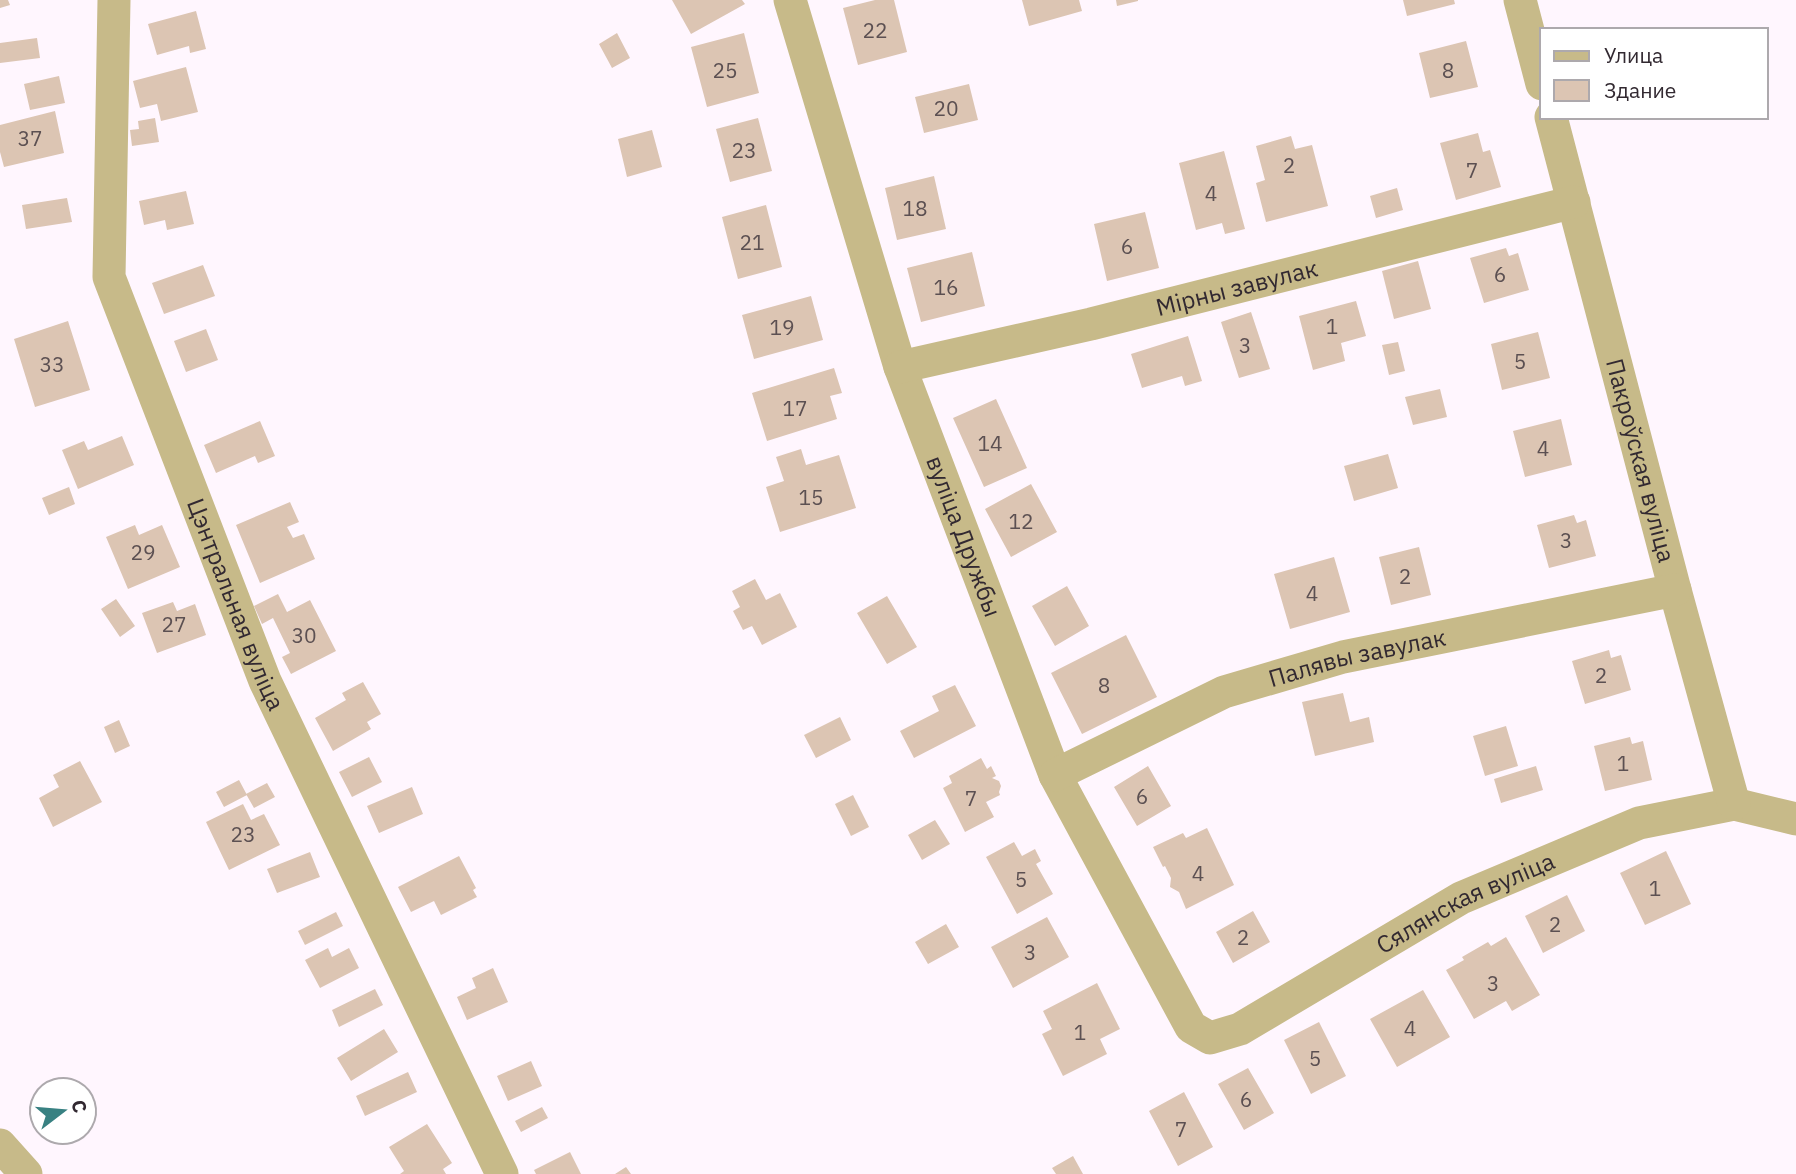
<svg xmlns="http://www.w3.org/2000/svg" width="1796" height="1174" font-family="'IBM Plex Sans',sans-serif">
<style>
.building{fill:#dcc5b3}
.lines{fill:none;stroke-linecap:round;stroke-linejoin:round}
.street{stroke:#c7ba89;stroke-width:33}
.labels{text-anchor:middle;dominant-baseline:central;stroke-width:7;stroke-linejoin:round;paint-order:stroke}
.number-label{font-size:21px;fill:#5c5052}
.street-label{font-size:24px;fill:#322931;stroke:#fff}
</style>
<rect width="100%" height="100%" fill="#fff6fe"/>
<path class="building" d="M 0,0 L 8,0 L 10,5 L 0,8 Z
M 672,0 L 742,0 L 745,4 L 691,34 Z
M 875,0 L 894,0 L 907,52 L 858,65 L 843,8 Z
M 1022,0 L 1079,0 L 1082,11 L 1029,26 Z
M 1116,0 L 1138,0 L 1138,1 L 1117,6 Z
M 1403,0 L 1454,0 L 1455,4 L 1407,16 Z
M 196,11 L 206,49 L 190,53 L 189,46 L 157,55 L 148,24 Z
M 617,33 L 630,58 L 612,68 L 599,44 Z
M 744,33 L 759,93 L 707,107 L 691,47 Z
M 37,38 L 40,58 L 0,63 L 0,43 Z
M 1466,41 L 1478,87 L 1430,98 L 1419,53 Z
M 186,67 L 198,112 L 161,121 L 157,104 L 140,108 L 133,81 Z
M 59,76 L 65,103 L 30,110 L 24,84 Z
M 969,84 L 978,120 L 924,133 L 915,97 Z
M 55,111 L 64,153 L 4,167 L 0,152 L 0,125 Z
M 155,118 L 159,142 L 132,146 L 130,130 L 139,129 L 138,121 Z
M 758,118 L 772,171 L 730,182 L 716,129 Z
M 652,130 L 662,167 L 627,177 L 618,139 Z
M 1478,133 L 1483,152 L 1490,150 L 1501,187 L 1456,200 L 1440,143 Z
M 1291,136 L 1295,149 L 1312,145 L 1328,206 L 1266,222 L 1256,183 L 1265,180 L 1256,146 Z
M 1224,151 L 1245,229 L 1225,234 L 1222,223 L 1196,230 L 1179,163 Z
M 934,176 L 946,229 L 897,240 L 885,188 Z
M 1397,188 L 1403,210 L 1376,218 L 1370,196 Z
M 186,191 L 194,224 L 167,230 L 165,220 L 144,225 L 139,201 Z
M 67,198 L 72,222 L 26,229 L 22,205 Z
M 766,205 L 782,267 L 738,279 L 722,217 Z
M 1145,212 L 1159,268 L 1107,281 L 1094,224 Z
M 1506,248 L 1509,256 L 1518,253 L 1529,290 L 1484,303 L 1470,258 Z
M 972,252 L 985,306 L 921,322 L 907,268 Z
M 1418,261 L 1431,309 L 1394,319 L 1382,271 Z
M 203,265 L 215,296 L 164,314 L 152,283 Z
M 811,296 L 823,340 L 754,359 L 742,315 Z
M 1356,301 L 1366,336 L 1341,343 L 1345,361 L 1313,370 L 1299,316 Z
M 1251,312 L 1270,369 L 1239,378 L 1221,322 Z
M 68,321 L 90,390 L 35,407 L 14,339 Z
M 206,329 L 218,360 L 186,372 L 174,341 Z
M 1538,332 L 1550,378 L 1502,390 L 1491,344 Z
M 1188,336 L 1202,381 L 1185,386 L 1182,376 L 1142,388 L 1131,354 Z
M 1398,342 L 1405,371 L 1389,375 L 1382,345 Z
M 834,368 L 842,393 L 830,396 L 837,419 L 767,441 L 752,393 Z
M 1440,389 L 1447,417 L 1413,425 L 1405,397 Z
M 996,399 L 1027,468 L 984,487 L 953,418 Z
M 1561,419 L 1572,465 L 1525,477 L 1513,431 Z
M 260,421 L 275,456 L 258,463 L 255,456 L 216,473 L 204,445 Z
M 122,436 L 134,465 L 78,489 L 62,450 L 84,441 L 88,450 Z
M 801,449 L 806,465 L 839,455 L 856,508 L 780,532 L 766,487 L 784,481 L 776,457 Z
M 1388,454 L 1398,488 L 1354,501 L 1344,466 Z
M 1031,484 L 1057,532 L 1011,557 L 985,509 Z
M 69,487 L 75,504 L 49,515 L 42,498 Z
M 290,502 L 299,522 L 287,527 L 293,538 L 304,534 L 315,559 L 260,583 L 236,525 Z
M 1574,515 L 1577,523 L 1586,520 L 1596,556 L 1549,568 L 1537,525 Z
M 135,525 L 139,535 L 162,525 L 180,567 L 128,589 L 106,537 Z
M 1419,547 L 1431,595 L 1391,605 L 1379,557 Z
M 1334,557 L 1350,612 L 1290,629 L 1274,574 Z
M 755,579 L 766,600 L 780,593 L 797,627 L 762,645 L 752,626 L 743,630 L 733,611 L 740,607 L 732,591 Z
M 1067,586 L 1089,626 L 1055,646 L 1032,606 Z
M 278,594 L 287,612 L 310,600 L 336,651 L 291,674 L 282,657 L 290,653 L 273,618 L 262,624 L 254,606 Z
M 887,596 L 917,647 L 887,664 L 857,613 Z
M 116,599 L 135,626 L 120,637 L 101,609 Z
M 173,602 L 177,611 L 195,604 L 206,635 L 157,653 L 142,613 Z
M 1126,635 L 1157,697 L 1082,734 L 1051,673 Z
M 1609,650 L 1611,658 L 1621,655 L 1631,690 L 1585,704 L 1572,661 Z
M 363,682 L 381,714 L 367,722 L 371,729 L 333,751 L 315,718 L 346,700 L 342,693 Z
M 955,685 L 976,726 L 914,758 L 900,731 L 939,711 L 932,696 Z
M 1343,693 L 1350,722 L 1369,717 L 1374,742 L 1315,756 L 1302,702 Z
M 840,717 L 851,740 L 816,758 L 804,735 Z
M 119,720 L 130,746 L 115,753 L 104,727 Z
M 1506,726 L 1518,766 L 1485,776 L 1473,736 Z
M 1630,737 L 1632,744 L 1643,741 L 1652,780 L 1605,791 L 1594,746 Z
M 369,757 L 382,782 L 352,797 L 339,772 Z
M 981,758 L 987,769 L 991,766 L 996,776 L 992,778 L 999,781 L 1001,786 L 999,792 L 1000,795 L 986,802 L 994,817 L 965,832 L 943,788 L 952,783 L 949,776 Z
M 80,761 L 102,802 L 53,827 L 39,798 L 59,787 L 53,775 Z
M 1148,766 L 1171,806 L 1137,826 L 1114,787 Z
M 1536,766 L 1543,790 L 1501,803 L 1494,779 Z
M 239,780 L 247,795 L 224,807 L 216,792 Z
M 267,783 L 275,797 L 254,808 L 246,794 Z
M 412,787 L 423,814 L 379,833 L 367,806 Z
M 853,795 L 869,827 L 851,836 L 835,804 Z
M 243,804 L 251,820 L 264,814 L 280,845 L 229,870 L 206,822 Z
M 935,820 L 950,844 L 922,860 L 908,835 Z
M 1207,828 L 1234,885 L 1186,909 L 1179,892 L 1170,887 L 1171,878 L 1165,866 L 1163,867 L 1153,847 L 1183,833 L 1186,838 Z
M 1014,842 L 1022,856 L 1035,849 L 1041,861 L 1036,864 L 1053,894 L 1017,914 L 986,857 Z
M 1666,851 L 1691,904 L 1645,925 L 1620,873 Z
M 310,852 L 320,877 L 277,893 L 267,869 Z
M 459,856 L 476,888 L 473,890 L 477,897 L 441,915 L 434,901 L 411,912 L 398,887 Z
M 1567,895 L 1585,931 L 1543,953 L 1525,916 Z
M 1253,911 L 1270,942 L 1233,963 L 1216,932 Z
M 336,912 L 343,926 L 305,945 L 298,931 Z
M 1047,917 L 1069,957 L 1013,988 L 991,947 Z
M 946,924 L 959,947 L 928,964 L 915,942 Z
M 1506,937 L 1540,995 L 1512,1011 L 1506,1001 L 1474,1019 L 1446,970 L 1464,960 L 1462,957 L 1488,942 L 1491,946 Z
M 328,948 L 332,957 L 349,948 L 359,968 L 320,988 L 305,960 Z
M 493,968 L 508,1002 L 467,1020 L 457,997 L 476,988 L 472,978 Z
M 1097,983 L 1120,1029 L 1100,1039 L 1107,1054 L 1063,1076 L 1042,1034 L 1052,1029 L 1043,1011 Z
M 375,989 L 383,1005 L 339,1027 L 332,1010 Z
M 1423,990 L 1450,1037 L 1397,1067 L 1370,1019 Z
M 1319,1022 L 1346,1076 L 1311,1094 L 1284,1040 Z
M 384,1029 L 398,1052 L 351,1081 L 337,1058 Z
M 531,1061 L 542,1086 L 508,1101 L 497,1076 Z
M 1248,1068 L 1274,1113 L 1244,1130 L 1218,1084 Z
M 408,1072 L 417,1092 L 365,1116 L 356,1096 Z
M 1184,1092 L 1213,1147 L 1178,1166 L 1149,1111 Z
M 542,1107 L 548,1118 L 521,1132 L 515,1121 Z
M 427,1124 L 452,1163 L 443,1169 L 446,1174 L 400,1174 L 404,1171 L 389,1147 Z
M 570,1152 L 581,1174 L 536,1174 L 534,1170 Z
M 1073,1156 L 1083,1174 L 1056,1174 L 1052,1168 Z
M 626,1167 L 631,1174 L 615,1174 Z"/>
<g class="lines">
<g class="street">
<path id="s1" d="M 114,0 L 109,277 L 265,681 L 502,1174"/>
<path id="s2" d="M 790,0 L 900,367 L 1055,775 L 1191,1027 L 1210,1038 L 1240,1029 L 1461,898 L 1639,823 L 1734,804 L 1796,819"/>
<path d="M 1520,0 L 1542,84"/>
<path id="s3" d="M 1551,117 L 1675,590 L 1734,804"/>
<path id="s4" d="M 900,367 L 1091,324 L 1574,202"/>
<path id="s5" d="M 1055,775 L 1224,692 L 1343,657 L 1675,590"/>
<path d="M 0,1145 L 26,1174"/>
</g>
</g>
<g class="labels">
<g class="number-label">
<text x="875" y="30">22</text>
<text x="725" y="70">25</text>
<text x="1448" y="70">8</text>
<text x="946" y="108">20</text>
<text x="30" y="138">37</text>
<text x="744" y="150">23</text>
<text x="1289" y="165">2</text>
<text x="1472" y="170">7</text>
<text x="1211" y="193">4</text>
<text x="915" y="208">18</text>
<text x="752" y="242">21</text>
<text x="1127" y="246">6</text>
<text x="1500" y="274">6</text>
<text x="946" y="287">16</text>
<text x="1332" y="326">1</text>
<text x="782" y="327">19</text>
<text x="1245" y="345">3</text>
<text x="1520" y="361">5</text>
<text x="52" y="364">33</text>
<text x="795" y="408">17</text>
<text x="990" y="443">14</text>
<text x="1543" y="448">4</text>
<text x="811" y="497">15</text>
<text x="1021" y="521">12</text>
<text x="1566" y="540">3</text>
<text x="143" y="552">29</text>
<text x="1405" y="576">2</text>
<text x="1312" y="593">4</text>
<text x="174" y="624">27</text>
<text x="304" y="635">30</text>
<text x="1601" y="675">2</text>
<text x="1104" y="685">8</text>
<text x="1623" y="763">1</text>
<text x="1142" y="796">6</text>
<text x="971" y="798">7</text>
<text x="243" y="834">23</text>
<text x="1198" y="873">4</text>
<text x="1021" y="879">5</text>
<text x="1655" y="888">1</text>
<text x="1555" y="924">2</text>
<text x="1243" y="937">2</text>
<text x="1030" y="952">3</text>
<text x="1493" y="983">3</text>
<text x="1410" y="1028">4</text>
<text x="1080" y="1032">1</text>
<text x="1315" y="1058">5</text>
<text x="1246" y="1099">6</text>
<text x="1181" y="1129">7</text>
</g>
<g class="street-label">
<text stroke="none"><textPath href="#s4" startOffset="346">Мірны завулак</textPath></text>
<text stroke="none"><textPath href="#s3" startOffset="355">Пакроўская вуліца</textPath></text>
<text stroke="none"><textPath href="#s2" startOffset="564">вуліца Дружбы</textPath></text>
<text stroke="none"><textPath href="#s1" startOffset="628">Цэнтральная вуліца</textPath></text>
<text stroke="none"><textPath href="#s5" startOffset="326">Палявы завулак</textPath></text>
<text stroke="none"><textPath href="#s2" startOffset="1418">Сялянская вуліца</textPath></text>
</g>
</g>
<rect x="1540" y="28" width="228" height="91" fill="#ffffff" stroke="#ada9ad" stroke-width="2"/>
<rect x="1554" y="51" width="35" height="10" fill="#c7ba89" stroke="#ada9ad" stroke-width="2"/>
<text x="1604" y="63" font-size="21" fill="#322931">Улица</text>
<rect x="1554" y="80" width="35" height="21" fill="#dcc5b3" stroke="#ada9ad" stroke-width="2"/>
<text x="1604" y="98" font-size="21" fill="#322931">Здание</text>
<g transform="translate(63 1111) rotate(74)"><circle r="33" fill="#ffffff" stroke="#ada9ad" stroke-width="2"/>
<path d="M0-5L12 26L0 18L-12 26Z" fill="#388182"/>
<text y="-10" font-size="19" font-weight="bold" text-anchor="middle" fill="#322931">С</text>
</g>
</svg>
